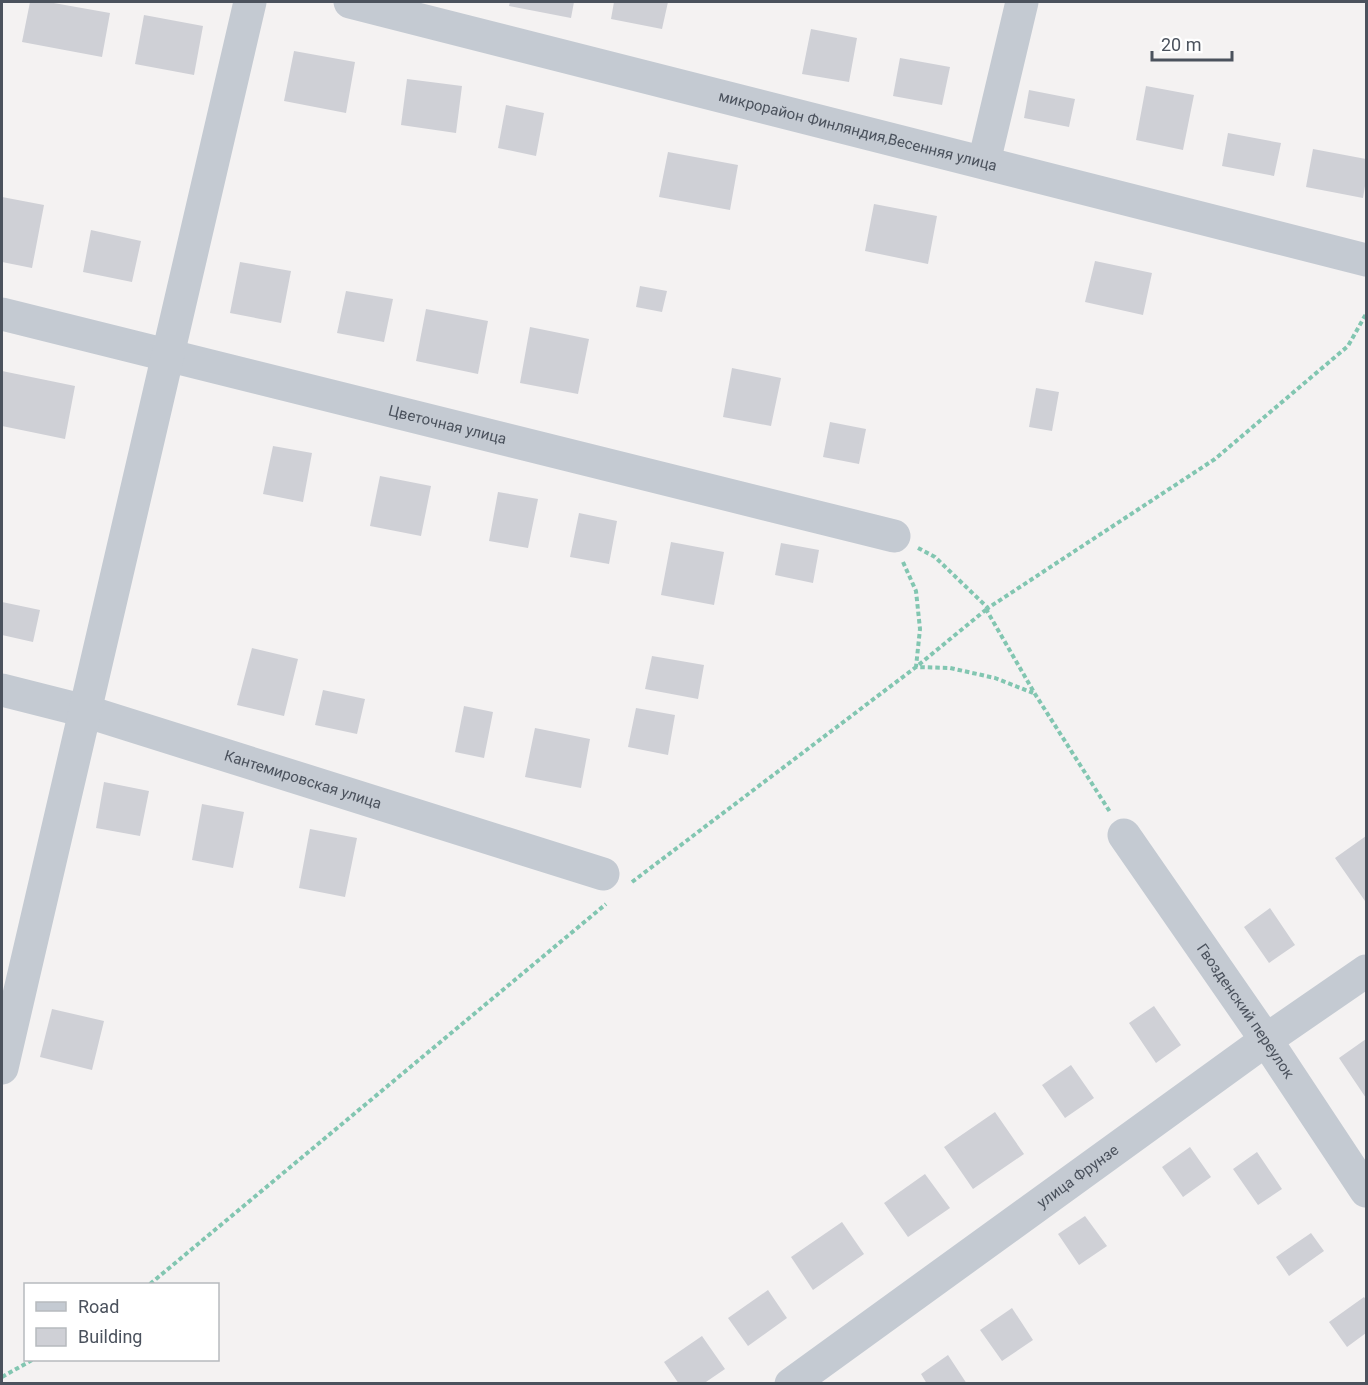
<svg xmlns="http://www.w3.org/2000/svg" width="1368" height="1385" font-family="Roboto,sans-serif">
<style>
.building{fill:#cfd0d6}
.lines{fill:none;stroke-linecap:round;stroke-linejoin:round}
.path{stroke:#82c6b1;stroke-width:4;stroke-dasharray:4.5 3;stroke-linecap:butt}
.minor{stroke:#c4cad2;stroke-width:33}
.labels{text-anchor:middle;dominant-baseline:central;stroke-width:4.5;stroke-linejoin:round;paint-order:stroke}
.street-label{font-size:15px;fill:#4b525d;stroke:#fff}
</style>
<rect width="100%" height="100%" fill="#f4f2f2"/>
<path class="building" d="M 30,2 L 48,2 L 110,13 L 102,57 L 22,42 Z
M 510,2 L 574,2 L 571,18 L 509,6 Z
M 614,2 L 668,2 L 662,29 L 611,19 Z
M 144,15 L 203,26 L 194,75 L 135,64 Z
M 811,29 L 857,38 L 849,82 L 802,74 Z
M 294,51 L 355,62 L 346,113 L 284,101 Z
M 900,58 L 950,67 L 942,105 L 893,96 Z
M 407,79 L 462,86 L 456,133 L 401,125 Z
M 1146,86 L 1194,95 L 1183,150 L 1136,140 Z
M 1029,90 L 1075,99 L 1069,127 L 1024,118 Z
M 506,105 L 544,113 L 536,156 L 498,148 Z
M 1228,133 L 1281,143 L 1274,176 L 1222,166 Z
M 1313,149 L 1366,159 L 1366,180 L 1363,198 L 1306,187 Z
M 668,152 L 738,165 L 730,210 L 659,197 Z
M 2,197 L 44,205 L 32,268 L 2,262 Z
M 874,204 L 937,216 L 928,264 L 865,251 Z
M 91,230 L 141,241 L 132,282 L 83,272 Z
M 1095,261 L 1152,273 L 1143,315 L 1085,302 Z
M 240,262 L 291,271 L 281,323 L 230,313 Z
M 640,286 L 667,291 L 662,312 L 636,307 Z
M 346,291 L 393,299 L 384,342 L 337,333 Z
M 426,309 L 488,321 L 478,374 L 416,361 Z
M 530,327 L 589,339 L 578,394 L 520,383 Z
M 732,368 L 781,378 L 771,426 L 723,417 Z
M 2,371 L 75,386 L 65,439 L 2,426 Z
M 1036,388 L 1059,392 L 1052,431 L 1029,427 Z
M 830,422 L 866,429 L 859,464 L 823,457 Z
M 273,446 L 312,453 L 303,502 L 263,494 Z
M 380,476 L 431,486 L 421,536 L 370,526 Z
M 498,492 L 538,499 L 528,548 L 489,541 Z
M 579,513 L 617,521 L 609,564 L 570,557 Z
M 671,542 L 724,552 L 714,605 L 661,595 Z
M 781,543 L 819,550 L 813,583 L 775,575 Z
M 2,602 L 40,610 L 33,642 L 2,635 Z
M 252,648 L 298,659 L 284,716 L 237,705 Z
M 652,656 L 704,665 L 698,699 L 645,689 Z
M 323,690 L 365,699 L 357,734 L 315,725 Z
M 464,706 L 493,712 L 484,758 L 455,752 Z
M 636,708 L 675,715 L 668,755 L 628,747 Z
M 535,728 L 590,739 L 581,788 L 525,777 Z
M 104,782 L 149,791 L 140,836 L 96,828 Z
M 202,804 L 244,812 L 233,868 L 192,860 Z
M 310,829 L 357,838 L 345,897 L 299,888 Z
M 1366,836 L 1366,900 L 1365,901 L 1335,858 Z
M 1270,908 L 1295,945 L 1269,963 L 1244,927 Z
M 1154,1006 L 1181,1045 L 1156,1063 L 1129,1023 Z
M 52,1009 L 104,1021 L 92,1070 L 40,1057 Z
M 1366,1039 L 1366,1098 L 1339,1058 Z
M 1071,1065 L 1094,1098 L 1065,1118 L 1042,1085 Z
M 995,1112 L 1024,1154 L 973,1189 L 944,1147 Z
M 1190,1147 L 1211,1177 L 1183,1197 L 1162,1167 Z
M 1257,1152 L 1282,1189 L 1258,1205 L 1233,1169 Z
M 925,1174 L 950,1208 L 908,1237 L 884,1203 Z
M 1085,1216 L 1107,1246 L 1079,1265 L 1058,1234 Z
M 842,1222 L 864,1254 L 813,1290 L 791,1257 Z
M 1311,1233 L 1324,1251 L 1289,1276 L 1276,1257 Z
M 768,1290 L 787,1318 L 748,1346 L 728,1318 Z
M 1364,1297 L 1366,1300 L 1366,1333 L 1347,1347 L 1329,1322 Z
M 1012,1308 L 1033,1340 L 1002,1361 L 980,1330 Z
M 702,1336 L 725,1369 L 703,1384 L 679,1384 L 664,1362 Z
M 948,1355 L 967,1384 L 927,1384 L 921,1374 Z"/>
<g class="lines">
<path class="path" d="M 918,548 L 935,557 L 988,608 L 1215,459 L 1348,346 L 1366,314
M 903,562 L 916,591 L 920,629 L 916,667 L 950,668 L 995,678 L 1033,693
M 632,882 L 916,667 L 988,608 L 987,611 L 1035,694 L 1110,812
M 150,1284 L 606,904
M 2,1377 L 32,1360"/>
<g class="minor">
<path id="s1" d="M 350,2 L 1366,260"/>
<path d="M 984,162 L 1022,2"/>
<path id="s2" d="M 2,314 L 894,536"/>
<path id="s3" d="M 2,690 L 85,711 L 603,874"/>
<path id="s4" d="M 1124,835 L 1266,1040 L 1366,1191"/>
<path d="M 2,1068 L 250,2"/>
<path id="s5" d="M 791,1384 L 1266,1040 L 1366,971"/>
</g>
</g>
<g class="labels">
<g class="street-label">
<text stroke="none"><textPath href="#s1" startOffset="524">микрорайон Финляндия,Весенняя улица</textPath></text>
<text stroke="none"><textPath href="#s2" startOffset="459">Цветочная улица</textPath></text>
<text stroke="none"><textPath href="#s3" startOffset="314">Кантемировская улица</textPath></text>
<text stroke="none"><textPath href="#s4" startOffset="214">Гвозденский переулок</textPath></text>
<text stroke="none"><textPath href="#s5" startOffset="354">улица Фрунзе</textPath></text>
</g>
</g>
<rect width="1368" height="1385" fill="none" stroke="#4b525d" stroke-width="6"/>
<rect x="24" y="1283" width="195" height="78" fill="#ffffff" stroke="#b7babe" stroke-width="1.5"/>
<rect x="36" y="1302" width="30" height="9" fill="#c4cad2" stroke="#b7babe" stroke-width="1.5"/>
<text x="78" y="1313" font-size="18" fill="#4b525d">Road</text>
<rect x="36" y="1328" width="30" height="18" fill="#cfd0d6" stroke="#b7babe" stroke-width="1.5"/>
<text x="78" y="1343" font-size="18" fill="#4b525d">Building</text>
<path d="M1152 51v9h80v-9" fill="none" stroke="#4b525d" stroke-width="3"/>
<text x="1161" y="51" font-size="18" fill="#4b525d" stroke="#ffffff" stroke-width="4.5" paint-order="stroke">20 m</text>
</svg>
